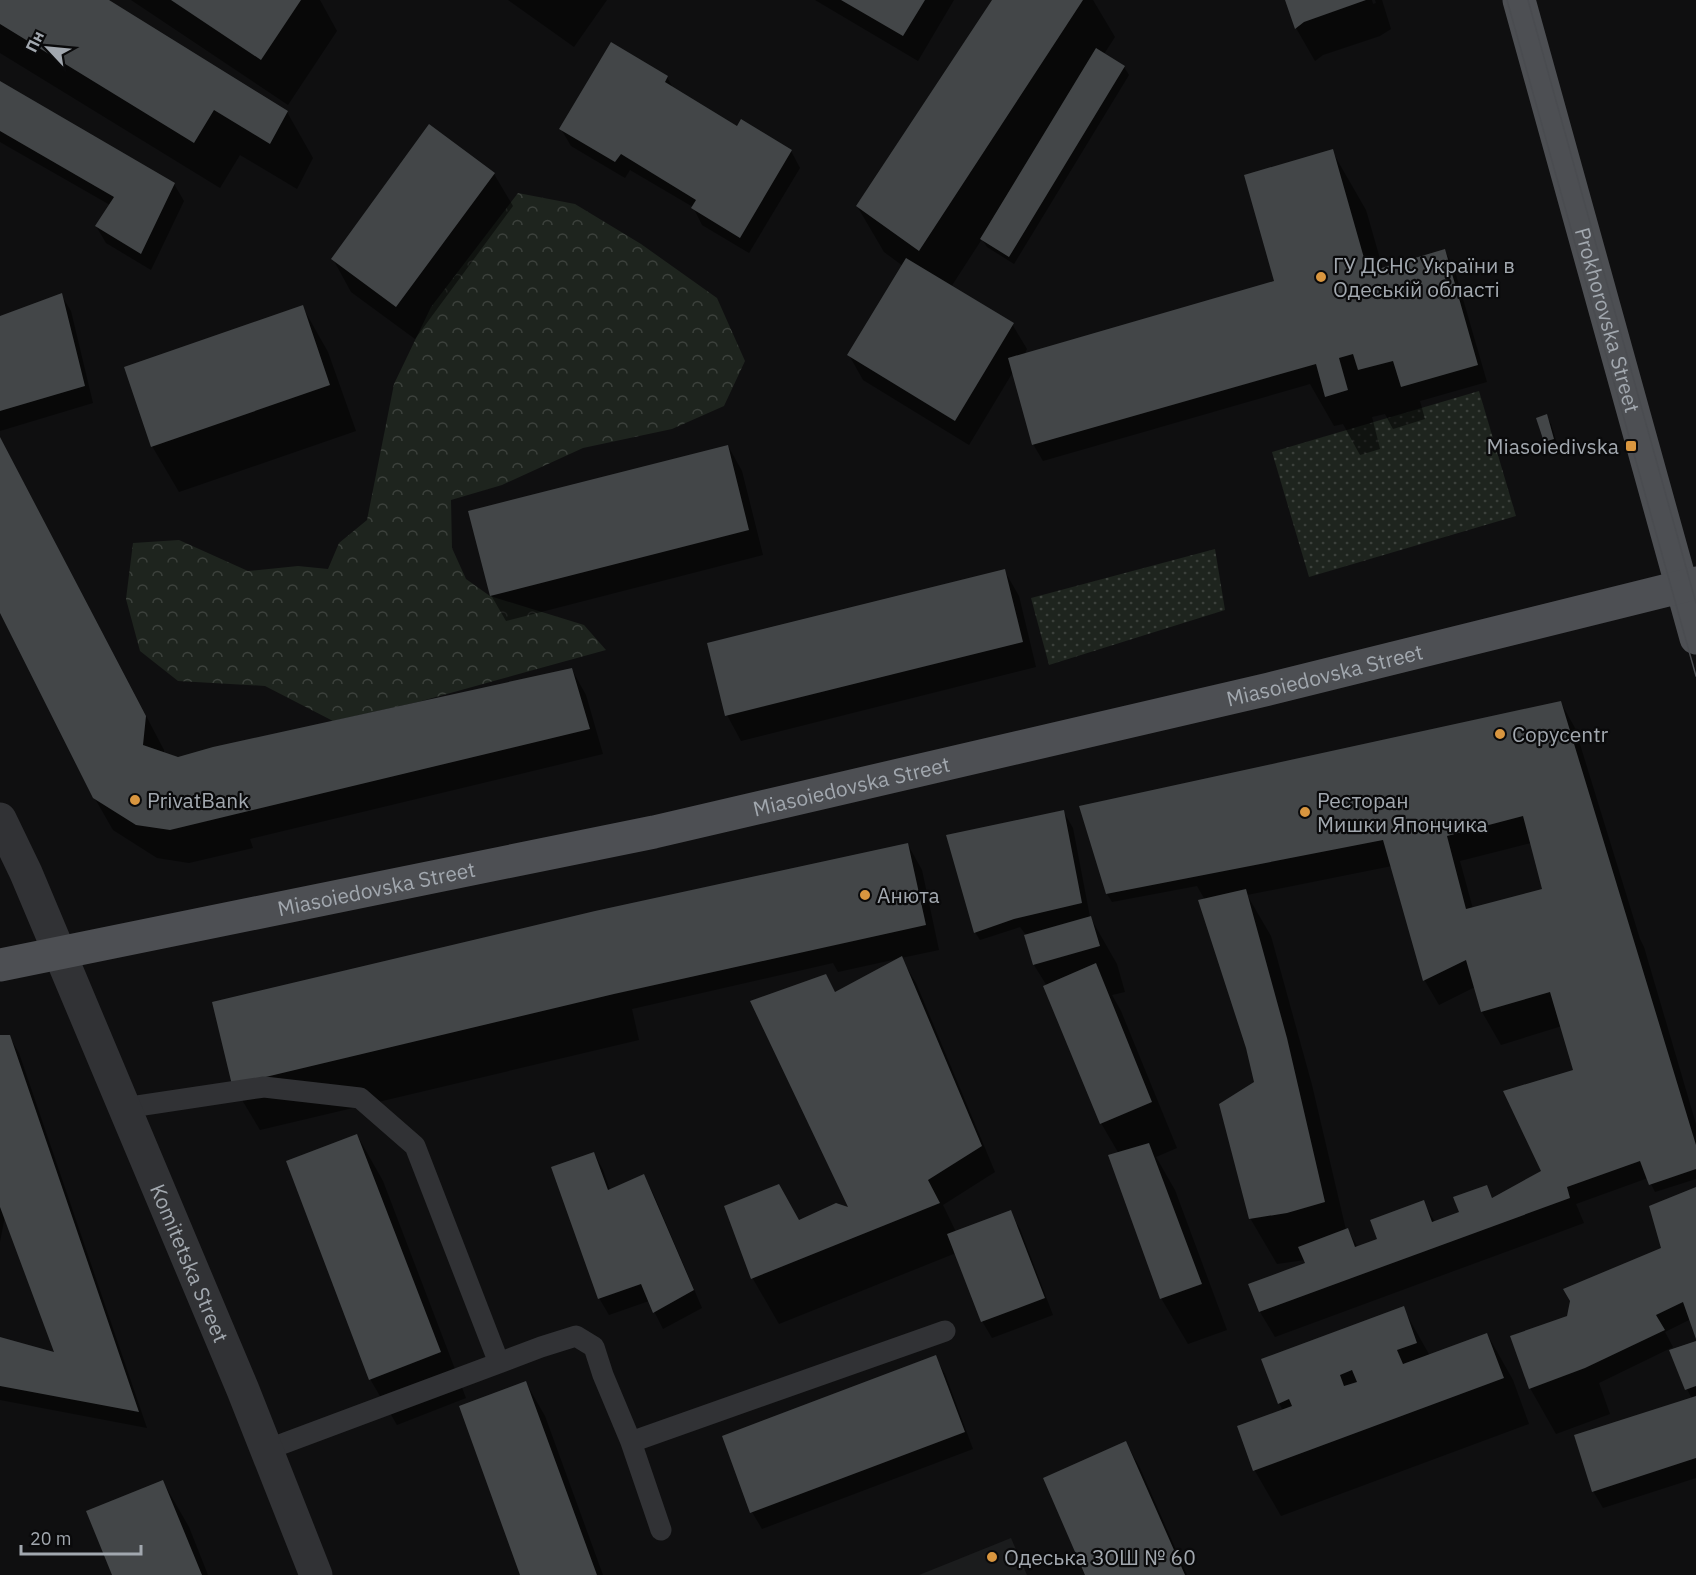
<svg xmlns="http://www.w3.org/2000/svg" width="1696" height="1575" font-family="'IBM Plex Sans',sans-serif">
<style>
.built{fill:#1b1c1d}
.green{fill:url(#green-dots)}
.forest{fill:url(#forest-crowns)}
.shadow{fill:#0007;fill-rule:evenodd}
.building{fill:#434648;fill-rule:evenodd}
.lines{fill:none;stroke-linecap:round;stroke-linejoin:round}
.service{stroke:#313235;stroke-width:21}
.minor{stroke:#313235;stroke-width:33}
.primary{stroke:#4d4f53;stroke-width:33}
.tram{stroke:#4a4c50;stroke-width:1.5}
.poi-dot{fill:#d9963f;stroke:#0a0a0b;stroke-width:2}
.labels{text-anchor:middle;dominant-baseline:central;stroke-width:4.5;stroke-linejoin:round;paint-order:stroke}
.poi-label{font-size:21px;fill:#a2a8af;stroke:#0a0a0b;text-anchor:start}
.street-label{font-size:21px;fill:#a2a8af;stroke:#0a0a0b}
</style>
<defs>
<pattern id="green-dots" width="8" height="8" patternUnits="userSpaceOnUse" patternTransform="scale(1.5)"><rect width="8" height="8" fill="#1e241e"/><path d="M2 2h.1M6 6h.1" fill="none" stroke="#3c413c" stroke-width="1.8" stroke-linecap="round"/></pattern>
<pattern id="forest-crowns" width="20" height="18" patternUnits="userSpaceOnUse" patternTransform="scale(1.5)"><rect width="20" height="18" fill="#1e241e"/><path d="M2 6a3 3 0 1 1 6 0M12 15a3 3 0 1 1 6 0" fill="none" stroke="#3c413c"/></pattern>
</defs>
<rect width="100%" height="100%" fill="#0f0f10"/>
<path class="built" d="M 1011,1538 L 1027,1575 L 919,1575 Z"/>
<path class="green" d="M 1479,391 L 1516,516 L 1309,577 L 1272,452 Z
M 1215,549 L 1225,610 L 1049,665 L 1031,598 Z"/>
<path class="forest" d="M 518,193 L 575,204 L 641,244 L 717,298 L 745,361 L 724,406 L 672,429 L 583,448 L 502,485 L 451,500 L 452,548 L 466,579 L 490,596 L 584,625 L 606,650 L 418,702 L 333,721 L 265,686 L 178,681 L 140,651 L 126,599 L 133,543 L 179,540 L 248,571 L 298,566 L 328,569 L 339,543 L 367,520 L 394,384 L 431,307 Z"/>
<path class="shadow" d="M 0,0 L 106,0 L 287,112 L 313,158 L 297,189 L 240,155 L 220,188 L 0,53 Z
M 131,0 L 320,0 L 337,31 L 288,105 Z
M 508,0 L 607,0 L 574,47 Z
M 815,0 L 954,0 L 918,61 Z
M 993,0 L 1093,0 L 1115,37 L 1104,54 L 1124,67 L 1129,75 L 1014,264 L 987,247 L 982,239 L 951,287 L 1012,324 L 1027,349 L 1024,355 L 1276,282 L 1332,151 L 1366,210 L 1383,269 L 1445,251 L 1454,268 L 1487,382 L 1420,401 L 1425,419 L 1393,429 L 1385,414 L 1372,417 L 1380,449 L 1360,455 L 1343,424 L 1334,426 L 1310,384 L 1043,461 L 1033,444 L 1013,372 L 969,445 L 863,380 L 849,355 L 903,266 L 884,252 L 857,206 Z
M 1287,0 L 1372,0 L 1373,4 L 1376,3 L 1375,0 L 1382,0 L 1391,29 L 1380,36 L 1323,55 L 1315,61 L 1296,28 Z
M 667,77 L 674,90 L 738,128 L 791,151 L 800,168 L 749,253 L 702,225 L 693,207 L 630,170 L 625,178 L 571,146 L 561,129 Z
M 0,82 L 174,184 L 184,201 L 151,270 L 106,243 L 96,226 L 110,205 L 0,142 Z
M 494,174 L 513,206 L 415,339 L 351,292 L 333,259 Z
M 61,295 L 71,311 L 93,403 L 0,431 L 0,318 Z
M 302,306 L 328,352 L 356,431 L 179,492 L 152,446 Z
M 1546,416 L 1551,424 L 1558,447 L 1550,450 L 1545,442 L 1538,419 Z
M 0,438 L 164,750 L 164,753 L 178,758 L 572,670 L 586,695 L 603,754 L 250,839 L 253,848 L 189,863 L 157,858 L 113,830 L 94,797 L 0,610 Z
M 728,446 L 742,471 L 763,555 L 506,621 L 491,595 Z
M 1004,570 L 1019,596 L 1036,667 L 741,741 L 727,715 Z
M 1561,703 L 1575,728 L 1640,939 L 1644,947 L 1696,1124 L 1696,1179 L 1655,1192 L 1648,1178 L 1576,1204 L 1584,1223 L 1275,1337 L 1260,1312 L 1250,1285 L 1307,1264 L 1305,1260 L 1277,1264 L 1250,1218 L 1256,1082 L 1205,900 L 1197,886 L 1112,902 L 1107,894 ZM 1531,843 L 1544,891 L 1473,909 L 1460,861 ZM 1392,866 L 1425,981 L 1439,1005 L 1475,987 L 1482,1012 L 1501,1045 L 1562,1026 L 1575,1071 L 1544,1172 L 1493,1199 L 1486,1186 L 1461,1213 L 1435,1222 L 1423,1202 L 1379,1240 L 1358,1248 L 1348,1230 L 1346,1230 L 1312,1085 L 1271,936 L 1247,895 Z
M 1063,811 L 1073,828 L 1090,917 L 1117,964 L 1125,992 L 1112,995 L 1121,1011 L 1177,1148 L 1156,1157 L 1175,1190 L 1227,1330 L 1188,1344 L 1161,1298 L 1119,1154 L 1101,1123 L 1047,986 L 1034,965 L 1026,935 L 1020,927 L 980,940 L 975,932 Z
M 908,845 L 922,870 L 939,950 L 901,958 L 916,983 L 995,1172 L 943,1205 L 956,1232 L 1010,1212 L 1020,1229 L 1053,1315 L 992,1338 L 982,1321 L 956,1253 L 779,1324 L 753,1279 L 726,1207 L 799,1221 L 851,1209 L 835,994 L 897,959 L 838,972 L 833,963 L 632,1009 L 639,1040 L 260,1130 L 233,1085 Z
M 9,1036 L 19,1053 L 147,1428 L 0,1400 L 0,1339 L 57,1354 L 5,1216 L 0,1242 L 0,1037 Z
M 357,1135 L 383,1181 L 466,1398 L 397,1425 L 370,1379 Z
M 594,1153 L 603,1170 L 610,1190 L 644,1176 L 653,1193 L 702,1308 L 663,1329 L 649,1301 L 609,1315 L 599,1298 Z
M 1696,1189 L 1696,1335 L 1691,1319 L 1665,1332 L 1673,1347 L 1599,1383 L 1610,1414 L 1556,1434 L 1530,1388 L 1568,1318 L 1663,1249 Z
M 1403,1308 L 1430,1356 L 1487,1334 L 1513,1380 L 1529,1424 L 1281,1516 L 1255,1471 L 1239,1427 L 1283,1411 L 1279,1403 Z
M 1696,1342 L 1696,1478 L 1603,1508 L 1593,1491 L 1692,1399 L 1687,1389 Z
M 935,1357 L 945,1374 L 973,1449 L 762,1529 L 752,1512 Z
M 526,1383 L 545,1416 L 603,1575 L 521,1575 Z
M 1126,1443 L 1140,1468 L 1187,1575 L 1087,1575 Z
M 163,1482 L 189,1527 L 208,1575 L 114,1575 Z"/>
<path class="building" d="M 0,0 L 109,0 L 288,111 L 270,144 L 214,110 L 194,143 L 0,24 Z
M 171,0 L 301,0 L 261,60 Z
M 841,0 L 925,0 L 903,36 Z
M 992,0 L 1083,0 L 919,251 L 856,206 Z
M 1285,0 L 1366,0 L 1304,22 L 1295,29 Z
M 611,42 L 668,76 L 665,82 L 737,126 L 741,119 L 792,150 L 740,238 L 691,208 L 696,200 L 621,154 L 615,162 L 559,129 Z
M 1096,48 L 1125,66 L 1009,257 L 980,239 Z
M 0,81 L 175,183 L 141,254 L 95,226 L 114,197 L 0,131 Z
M 429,124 L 495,173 L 396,307 L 331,259 Z
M 1333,149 L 1368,272 L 1445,249 L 1478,365 L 1401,387 L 1393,361 L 1358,370 L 1353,354 L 1339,358 L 1348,390 L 1325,397 L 1316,364 L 1032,445 L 1008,358 L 1274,281 L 1244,175 Z
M 906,258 L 1014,323 L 955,421 L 847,355 Z
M 62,293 L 85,386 L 0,411 L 0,316 Z
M 303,305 L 330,385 L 151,447 L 124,367 Z
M 1547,414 L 1554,439 L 1544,442 L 1536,418 Z
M 0,437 L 146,716 L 143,745 L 178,757 L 213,747 L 572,668 L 590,729 L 170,830 L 136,825 L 93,798 L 0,613 Z
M 728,445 L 749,530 L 490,596 L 468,511 Z
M 1005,569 L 1023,642 L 725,716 L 707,643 Z
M 1561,701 L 1696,1145 L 1696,1169 L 1649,1185 L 1640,1161 L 1567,1187 L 1570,1198 L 1259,1312 L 1248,1284 L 1305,1263 L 1298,1247 L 1348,1228 L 1355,1247 L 1377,1239 L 1370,1220 L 1424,1200 L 1432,1222 L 1459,1212 L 1453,1197 L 1487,1185 L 1492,1198 L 1541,1171 L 1503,1091 L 1573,1070 L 1550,992 L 1481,1012 L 1466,960 L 1423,981 L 1383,840 L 1106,894 L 1079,806 ZM 1523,816 L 1542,889 L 1466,909 L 1447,836 Z
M 1064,810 L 1082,903 L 1014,919 L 974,933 L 946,835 Z
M 908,843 L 926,925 L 614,994 L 232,1085 L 212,1002 L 595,911 Z
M 1246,889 L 1287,1038 L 1325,1202 L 1287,1213 L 1249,1219 L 1219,1104 L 1254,1082 L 1246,1048 L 1198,900 Z
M 1091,916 L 1100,946 L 1033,965 L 1024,935 Z
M 902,956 L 982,1146 L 928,1180 L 940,1203 L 751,1279 L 724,1206 L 779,1184 L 799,1220 L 836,1203 L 848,1207 L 750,1001 L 826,974 L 835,992 Z
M 1096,963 L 1152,1102 L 1100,1124 L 1043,986 Z
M 0,1035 L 10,1035 L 139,1412 L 0,1386 L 0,1337 L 54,1352 L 0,1207 Z
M 357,1134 L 441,1352 L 369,1380 L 286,1161 Z
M 1149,1143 L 1202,1284 L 1160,1299 L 1108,1155 Z
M 594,1152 L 608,1190 L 644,1174 L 694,1290 L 653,1313 L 641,1284 L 598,1299 L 551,1167 Z
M 1696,1187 L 1696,1339 L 1683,1302 L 1656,1315 L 1665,1330 L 1585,1368 L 1529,1389 L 1510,1336 L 1567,1316 L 1570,1301 L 1563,1289 L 1661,1248 L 1649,1206 Z
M 1011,1210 L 1045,1298 L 981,1322 L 947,1234 Z
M 1404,1306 L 1417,1343 L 1397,1350 L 1403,1364 L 1487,1333 L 1504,1378 L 1253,1471 L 1237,1426 L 1292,1406 L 1289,1399 L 1278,1404 L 1261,1359 ZM 1352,1370 L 1357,1382 L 1344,1386 L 1340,1375 Z
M 1696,1341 L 1696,1386 L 1685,1390 L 1669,1350 Z
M 936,1355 L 965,1432 L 750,1513 L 722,1436 Z
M 526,1381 L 559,1471 L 597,1575 L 520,1575 L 459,1406 Z
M 1696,1396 L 1696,1458 L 1592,1492 L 1574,1435 Z
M 1126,1441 L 1185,1575 L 1085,1575 L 1043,1478 Z
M 163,1480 L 202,1575 L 112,1575 L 86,1511 Z"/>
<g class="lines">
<path class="service" d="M 124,1108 L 264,1087 L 360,1098 L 415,1146 L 499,1363 L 266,1450
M 499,1363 L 541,1347 L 576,1336 L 594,1347 L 603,1375 L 631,1442 L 661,1530
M 631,1442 L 945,1331"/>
<path class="minor" id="s1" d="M 0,819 L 26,873 L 243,1390 L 316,1575"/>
<g class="primary">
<path id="s2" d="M 1519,0 L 1696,638"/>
<path id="s3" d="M 0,965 L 654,832 L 1269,689 L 1696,583"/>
</g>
<path class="tram" d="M 1507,0 L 1696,676
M 1528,0 L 1696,603"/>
</g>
<g class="poi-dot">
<circle cx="1321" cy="277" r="6"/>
<rect x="1625" y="440" width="12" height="12" rx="3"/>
<circle cx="1500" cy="734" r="6"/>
<circle cx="135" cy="800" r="6"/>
<circle cx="1305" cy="812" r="6"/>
<circle cx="865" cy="895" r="6"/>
<circle cx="992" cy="1557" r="6"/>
</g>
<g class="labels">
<g class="poi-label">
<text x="1333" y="265">ГУ ДСНС України в<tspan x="1333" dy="24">Одеській області</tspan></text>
<text x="1619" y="446" text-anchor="end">Miasoiedivska</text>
<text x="1512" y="734">Copycentr</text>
<text x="147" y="800">PrivatBank</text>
<text x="1317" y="800">Ресторан<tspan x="1317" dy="24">Мишки Япончика</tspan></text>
<text x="877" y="895">Анюта</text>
<text x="1004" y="1557">Одеська ЗОШ № 60</text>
</g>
<g class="street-label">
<text stroke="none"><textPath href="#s2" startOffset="332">Prokhorovska Street</textPath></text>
<text stroke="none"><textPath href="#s3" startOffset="1356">Miasoiedovska Street</textPath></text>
<text stroke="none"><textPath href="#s3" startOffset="870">Miasoiedovska Street</textPath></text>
<text stroke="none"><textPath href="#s3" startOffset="384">Miasoiedovska Street</textPath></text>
<text stroke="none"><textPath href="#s1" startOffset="483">Komitetska Street</textPath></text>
</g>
</g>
<g transform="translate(48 48) rotate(296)" stroke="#0a0a0b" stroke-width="4.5" paint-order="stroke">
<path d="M0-4.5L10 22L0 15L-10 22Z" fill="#a2a8af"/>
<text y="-9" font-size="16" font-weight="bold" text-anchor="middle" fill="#a2a8af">Пн</text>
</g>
<path d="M21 1545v9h120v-9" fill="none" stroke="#a2a8af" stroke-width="3"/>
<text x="30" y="1545" font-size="18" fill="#a2a8af" stroke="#0a0a0b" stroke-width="4.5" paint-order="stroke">20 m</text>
</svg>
